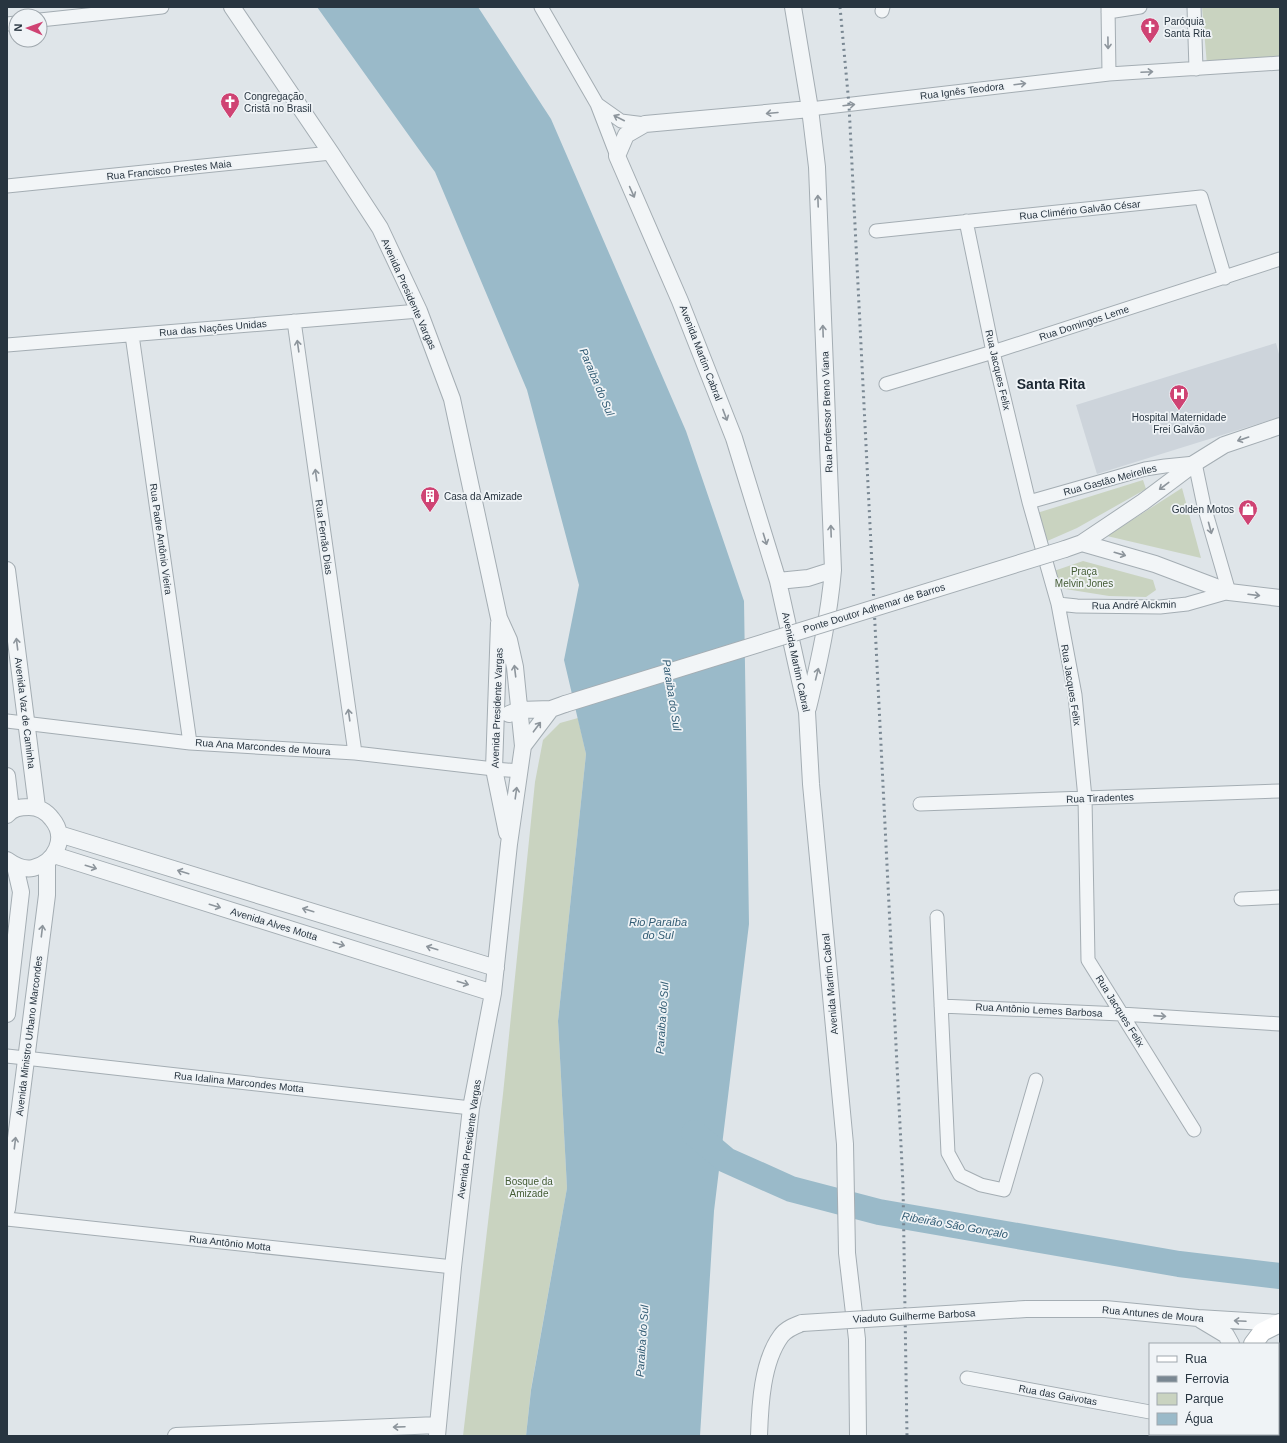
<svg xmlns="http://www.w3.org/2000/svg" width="1287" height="1443" font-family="Helvetica,sans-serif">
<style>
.built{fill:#cdd4db}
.green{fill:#c9d3c0}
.water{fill:#9abac9}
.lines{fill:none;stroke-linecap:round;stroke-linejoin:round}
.river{stroke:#9abac9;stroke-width:26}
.minor-casing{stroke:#a4adb3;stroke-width:15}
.tertiary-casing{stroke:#a4adb3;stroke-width:18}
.secondary-casing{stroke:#a4adb3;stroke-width:20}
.minor{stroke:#f2f5f7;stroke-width:13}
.tertiary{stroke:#f2f5f7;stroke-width:16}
.secondary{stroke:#fff;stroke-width:18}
.rail{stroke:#798792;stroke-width:3;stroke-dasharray:2 4;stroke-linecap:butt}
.tertiary-bridge-casing{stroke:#a4adb3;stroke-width:18;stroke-linecap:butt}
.tertiary-bridge{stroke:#f2f5f7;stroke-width:16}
.oneway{stroke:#8d959c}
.labels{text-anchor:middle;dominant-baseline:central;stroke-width:3.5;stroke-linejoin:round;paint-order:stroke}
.poi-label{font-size:10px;fill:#283540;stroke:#eff3f6;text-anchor:start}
.street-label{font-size:10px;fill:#283540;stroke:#eff3f6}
.park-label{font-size:10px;fill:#445c35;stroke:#eff3f6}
.water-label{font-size:11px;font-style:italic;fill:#325c74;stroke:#eff3f6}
.district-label{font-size:14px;font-weight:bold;fill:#1a2631;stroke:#eff3f6}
</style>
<rect width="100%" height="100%" fill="#dfe5e9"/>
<path class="built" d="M 1276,343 L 1280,358 L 1280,417 L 1097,474 L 1076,405 Z"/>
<path class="green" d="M 1202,7 L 1280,7 L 1280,58 L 1207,65 Z
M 1143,480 L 1146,489 L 1077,528 L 1045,542 L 1037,513 Z
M 1182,488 L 1201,558 L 1107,536 Z
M 1083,561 L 1153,580 L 1156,590 L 1146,597 L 1109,596 L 1059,588 L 1054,571 Z
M 578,718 L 586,754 L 558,1021 L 567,1188 L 531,1389 L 526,1436 L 463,1436 L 503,1094 L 535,782 L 543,740 L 560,723 Z"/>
<path class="water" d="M 317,7 L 478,7 L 551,119 L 686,431 L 744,601 L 749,924 L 714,1211 L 700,1436 L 526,1436 L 531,1390 L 567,1188 L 558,1021 L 586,754 L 564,660 L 579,585 L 527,390 L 435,172 Z"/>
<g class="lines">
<path class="river" d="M 694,1133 L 726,1160 L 791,1189 L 879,1212 L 1179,1264 L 1280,1276"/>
<defs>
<path id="minor" d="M 541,7 L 597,104 L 617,156
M 1108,7 L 1109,74
M 1194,7 L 1196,69
M 882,11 L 883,7
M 1108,12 L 1140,7
M 40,20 L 162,7
M 7,24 L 16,23
M 597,104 L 621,121 L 645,124
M 810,109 L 1109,74 L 1280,63
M 7,186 L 331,153
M 966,221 L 993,352 L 1029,502 L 1058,604 L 1075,695 L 1085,798 L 1088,960 L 1194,1130
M 876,231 L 1201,197 L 1225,278
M 294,321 L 355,753
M 132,335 L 190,743
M 7,345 L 419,311
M 886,384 L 993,352 L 1280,259
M 1029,502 L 1145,469 L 1165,466 L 1195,463 L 1204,506 L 1229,592 L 1187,604 L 1160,607 L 1077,606 L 1058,604
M 7,721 L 190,743 L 355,753 L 494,769 L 520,771
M 920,804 L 1280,791
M 1241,899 L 1280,897
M 937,917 L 948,1153 L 960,1175 L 981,1185 L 1004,1190 L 1036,1080
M 941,1006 L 1121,1014 L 1280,1024
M 7,1056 L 471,1108
M 7,1219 L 453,1267
M 967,1378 L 1150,1412"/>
<path id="tertiary" d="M 232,7 L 331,153 L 380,228 L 419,311 L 452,399 L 499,618 L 509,640 L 515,667 L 523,746 L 509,844 L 493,993 L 471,1108 L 453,1267 L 437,1436
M 793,7 L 810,109 L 817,167 L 833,570 C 829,617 819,662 808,708
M 810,109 L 645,124 L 626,135 L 617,156 L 680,301 L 734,438 L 778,581 L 807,712 L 811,784 L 845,1144 L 847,1253 L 857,1339 L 858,1436
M 1082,543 L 1155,564 L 1229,592 L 1280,598
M 1065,549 L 1082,543 L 1143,502 L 1195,463 L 1224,445 L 1280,426
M 7,570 L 37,807
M 778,581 L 808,578 L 833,570
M 499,623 L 494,769 L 507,833
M 509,714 L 519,710 L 551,709 L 565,704
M 523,746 L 551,709
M 7,776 L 11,810
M 7,815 C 13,808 20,807 29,807 C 39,807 46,811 52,819 C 68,838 55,863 33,868 C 24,870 14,865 7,860
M 59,834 L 496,968
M 54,855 L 493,993
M 7,1014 L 21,892 L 15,866
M 7,1209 L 47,895 L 47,863
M 1026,1309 L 1105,1309 L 1198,1318 L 1279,1323
M 1201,1320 L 1226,1335 L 1231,1344
M 176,1436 L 438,1425
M 759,1436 C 760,1405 762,1362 781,1336 C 786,1329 794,1326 802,1323"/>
<path id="secondary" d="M 1253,1344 L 1262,1332 L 1280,1323
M 1261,1434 L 1263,1436"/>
</defs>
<use href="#minor" class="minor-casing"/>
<use href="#tertiary" class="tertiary-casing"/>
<use href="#secondary" class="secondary-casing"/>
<use href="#minor" class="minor"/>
<use href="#tertiary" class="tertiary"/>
<use href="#secondary" class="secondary"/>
<path class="rail" d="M 840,7 L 849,105 L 903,1185 L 907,1436"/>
<defs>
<path id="tertiary-bridge" d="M 565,704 L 1065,549
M 802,1323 L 1026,1309"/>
</defs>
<use href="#tertiary-bridge" class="tertiary-bridge-casing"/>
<use href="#tertiary-bridge" class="tertiary-bridge"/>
</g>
<defs><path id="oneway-shaft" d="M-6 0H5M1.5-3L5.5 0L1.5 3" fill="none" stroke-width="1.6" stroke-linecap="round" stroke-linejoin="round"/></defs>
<g class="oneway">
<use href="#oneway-shaft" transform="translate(1108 43) rotate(89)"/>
<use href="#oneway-shaft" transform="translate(1147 72) rotate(-3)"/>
<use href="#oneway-shaft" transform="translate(1020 84) rotate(-7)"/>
<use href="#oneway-shaft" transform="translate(849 105) rotate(-7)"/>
<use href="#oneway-shaft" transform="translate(772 113) rotate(175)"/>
<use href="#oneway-shaft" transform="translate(619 118) rotate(-153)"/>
<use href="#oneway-shaft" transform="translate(632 192) rotate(66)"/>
<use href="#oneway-shaft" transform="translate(818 201) rotate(-92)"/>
<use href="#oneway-shaft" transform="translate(823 331) rotate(-92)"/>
<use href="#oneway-shaft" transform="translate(298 346) rotate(-98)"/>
<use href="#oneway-shaft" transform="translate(725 415) rotate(69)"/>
<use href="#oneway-shaft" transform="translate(1243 439) rotate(161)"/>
<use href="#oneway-shaft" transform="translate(316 475) rotate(-98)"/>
<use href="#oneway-shaft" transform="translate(1164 486) rotate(143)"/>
<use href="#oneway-shaft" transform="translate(1210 528) rotate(75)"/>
<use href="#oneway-shaft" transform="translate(831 531) rotate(-92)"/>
<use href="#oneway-shaft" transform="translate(765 539) rotate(73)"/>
<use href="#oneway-shaft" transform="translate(1120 554) rotate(16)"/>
<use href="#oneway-shaft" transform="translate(1254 595) rotate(7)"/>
<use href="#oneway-shaft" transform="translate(17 644) rotate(-97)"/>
<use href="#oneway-shaft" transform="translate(515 671) rotate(-97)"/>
<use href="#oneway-shaft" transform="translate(817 674) rotate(-76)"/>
<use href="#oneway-shaft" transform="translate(349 715) rotate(-98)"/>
<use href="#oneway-shaft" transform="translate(537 727) rotate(-53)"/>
<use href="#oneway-shaft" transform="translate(516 793) rotate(-82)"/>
<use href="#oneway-shaft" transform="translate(91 867) rotate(17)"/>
<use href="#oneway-shaft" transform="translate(183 872) rotate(-163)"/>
<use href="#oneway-shaft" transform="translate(215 906) rotate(17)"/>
<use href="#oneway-shaft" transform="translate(308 910) rotate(-163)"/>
<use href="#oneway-shaft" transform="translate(42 931) rotate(-83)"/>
<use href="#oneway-shaft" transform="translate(339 944) rotate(17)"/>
<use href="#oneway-shaft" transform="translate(432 948) rotate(-163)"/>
<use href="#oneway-shaft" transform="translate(463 983) rotate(17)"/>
<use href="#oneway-shaft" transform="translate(1160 1016) rotate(4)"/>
<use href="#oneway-shaft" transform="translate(15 1143) rotate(-83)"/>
<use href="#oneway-shaft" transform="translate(1240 1321) rotate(-177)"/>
<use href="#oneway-shaft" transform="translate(399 1427) rotate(178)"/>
</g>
<defs>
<symbol id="church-pin" viewBox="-11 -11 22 30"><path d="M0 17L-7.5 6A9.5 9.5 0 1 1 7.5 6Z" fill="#cf4373" stroke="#eff3f6"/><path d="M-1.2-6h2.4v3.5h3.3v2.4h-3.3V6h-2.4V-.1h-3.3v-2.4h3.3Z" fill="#fff"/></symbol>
<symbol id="hospital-pin" viewBox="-11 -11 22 30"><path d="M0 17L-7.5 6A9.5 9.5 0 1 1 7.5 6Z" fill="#cf4373" stroke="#eff3f6"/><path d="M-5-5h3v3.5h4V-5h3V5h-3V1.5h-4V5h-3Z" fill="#fff"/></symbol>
<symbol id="building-pin" viewBox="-11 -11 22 30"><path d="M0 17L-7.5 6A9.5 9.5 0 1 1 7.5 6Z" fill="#cf4373" stroke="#eff3f6"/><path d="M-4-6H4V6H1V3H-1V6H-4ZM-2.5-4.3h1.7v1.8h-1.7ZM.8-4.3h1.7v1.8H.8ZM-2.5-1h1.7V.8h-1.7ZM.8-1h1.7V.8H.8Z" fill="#fff"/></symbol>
<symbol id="shop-pin" viewBox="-11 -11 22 30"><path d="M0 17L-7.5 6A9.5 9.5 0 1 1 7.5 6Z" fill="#cf4373" stroke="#eff3f6"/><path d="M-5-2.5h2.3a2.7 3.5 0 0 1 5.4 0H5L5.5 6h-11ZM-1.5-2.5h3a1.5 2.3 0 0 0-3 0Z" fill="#fff"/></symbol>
</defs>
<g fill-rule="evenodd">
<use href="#church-pin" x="1139" y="16" width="22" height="30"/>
<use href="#church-pin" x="219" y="91" width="22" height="30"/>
<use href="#hospital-pin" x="1168" y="383" width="22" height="30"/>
<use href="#building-pin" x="419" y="485" width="22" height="30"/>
<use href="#shop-pin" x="1237" y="498" width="22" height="30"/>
</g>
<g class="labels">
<g class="poi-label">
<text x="1164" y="21">Paróquia<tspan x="1164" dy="12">Santa Rita</tspan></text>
<text x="244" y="96">Congregação<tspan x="244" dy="12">Cristã no Brasil</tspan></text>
<text x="1179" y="417" text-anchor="middle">Hospital Maternidade<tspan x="1179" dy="12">Frei Galvão</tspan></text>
<text x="444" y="496">Casa da Amizade</text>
<text x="1234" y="509" text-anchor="end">Golden Motos</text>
</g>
<g class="street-label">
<text transform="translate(962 91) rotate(-7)">Rua Ignês Teodora</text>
<text transform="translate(169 170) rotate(-6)">Rua Francisco Prestes Maia</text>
<text transform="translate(1080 210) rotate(-6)">Rua Climério Galvão César</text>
<text transform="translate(409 294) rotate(66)">Avenida Presidente Vargas</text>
<text transform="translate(1084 323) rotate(-18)">Rua Domingos Leme</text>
<text transform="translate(213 328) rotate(-5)">Rua das Nações Unidas</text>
<text transform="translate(701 353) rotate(69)">Avenida Martim Cabral</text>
<text transform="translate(998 370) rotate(77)">Rua Jacques Felix</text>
<text transform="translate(827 412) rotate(-92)">Rua Professor Breno Viana</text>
<text transform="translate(1110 480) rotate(-15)">Rua Gastão Meirelles</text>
<text transform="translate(324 537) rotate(82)">Rua Fernão Dias</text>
<text transform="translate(161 539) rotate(82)">Rua Padre Antônio Vieira</text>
<text transform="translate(1134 605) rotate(-1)">Rua André Alckmin</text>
<text transform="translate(874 608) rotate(-17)">Ponte Doutor Adhemar de Barros</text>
<text transform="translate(796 662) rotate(78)">Avenida Martim Cabral</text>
<text transform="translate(1071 685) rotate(81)">Rua Jacques Felix</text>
<text transform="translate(497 708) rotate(-88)">Avenida Presidente Vargas</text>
<text transform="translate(25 713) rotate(83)">Avenida Vaz de Caminha</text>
<text transform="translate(263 747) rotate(4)">Rua Ana Marcondes de Moura</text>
<text transform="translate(1100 798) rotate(-2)">Rua Tiradentes</text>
<text transform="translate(274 924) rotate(17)">Avenida Alves Motta</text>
<text transform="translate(830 984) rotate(-95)">Avenida Martim Cabral</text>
<text transform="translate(1039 1010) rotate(3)">Rua Antônio Lemes Barbosa</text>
<text transform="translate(1120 1011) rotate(58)">Rua Jacques Felix</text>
<text transform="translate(29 1036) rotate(-83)">Avenida Ministro Urbano Marcondes</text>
<text transform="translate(239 1082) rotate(6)">Rua Idalina Marcondes Motta</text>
<text transform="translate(469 1139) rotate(-82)">Avenida Presidente Vargas</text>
<text transform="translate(230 1243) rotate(6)">Rua Antônio Motta</text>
<text transform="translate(1153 1314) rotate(5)">Rua Antunes de Moura</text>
<text transform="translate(914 1316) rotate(-3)">Viaduto Guilherme Barbosa</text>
<text transform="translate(1058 1395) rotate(10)">Rua das Gaivotas</text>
</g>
<g class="park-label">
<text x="1084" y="571">Praça<tspan x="1084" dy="12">Melvin Jones</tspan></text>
<text x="529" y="1181">Bosque da<tspan x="529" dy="12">Amizade</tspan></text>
</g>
<g class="water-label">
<text transform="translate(597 382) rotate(67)">Paraiba do Sul</text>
<text transform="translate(672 695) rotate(81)">Paraiba do Sul</text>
<text x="658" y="922">Rio Paraíba<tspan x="658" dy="13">do Sul</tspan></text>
<text transform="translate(662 1018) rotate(-86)">Paraiba do Sul</text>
<text transform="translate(955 1225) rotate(10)">Ribeirão São Gonçalo</text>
<text transform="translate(642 1341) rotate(-86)">Paraiba do Sul</text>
</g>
<g class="district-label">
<text x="1051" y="384">Santa Rita</text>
</g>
</g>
<rect width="1287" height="1443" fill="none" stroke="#283540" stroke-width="16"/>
<rect x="1149" y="1343" width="130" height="92" fill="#eff3f6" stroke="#9fa7ad"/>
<rect x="1157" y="1356" width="20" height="6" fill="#ffffff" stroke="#9fa7ad"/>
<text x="1185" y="1363" font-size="12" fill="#283540">Rua</text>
<rect x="1157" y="1376" width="20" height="6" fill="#798792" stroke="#9fa7ad"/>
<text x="1185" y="1383" font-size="12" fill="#283540">Ferrovia</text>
<rect x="1157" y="1393" width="20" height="12" fill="#c9d3c0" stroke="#9fa7ad"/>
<text x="1185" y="1403" font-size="12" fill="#283540">Parque</text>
<rect x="1157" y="1413" width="20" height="12" fill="#9abac9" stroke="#9fa7ad"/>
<text x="1185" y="1423" font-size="12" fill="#283540">Água</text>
<g transform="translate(28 28) rotate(272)"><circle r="19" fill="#eff3f6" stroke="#9fa7ad"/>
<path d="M0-3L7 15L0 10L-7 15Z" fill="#cf4373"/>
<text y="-6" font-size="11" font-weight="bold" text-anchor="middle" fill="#283540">N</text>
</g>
</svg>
